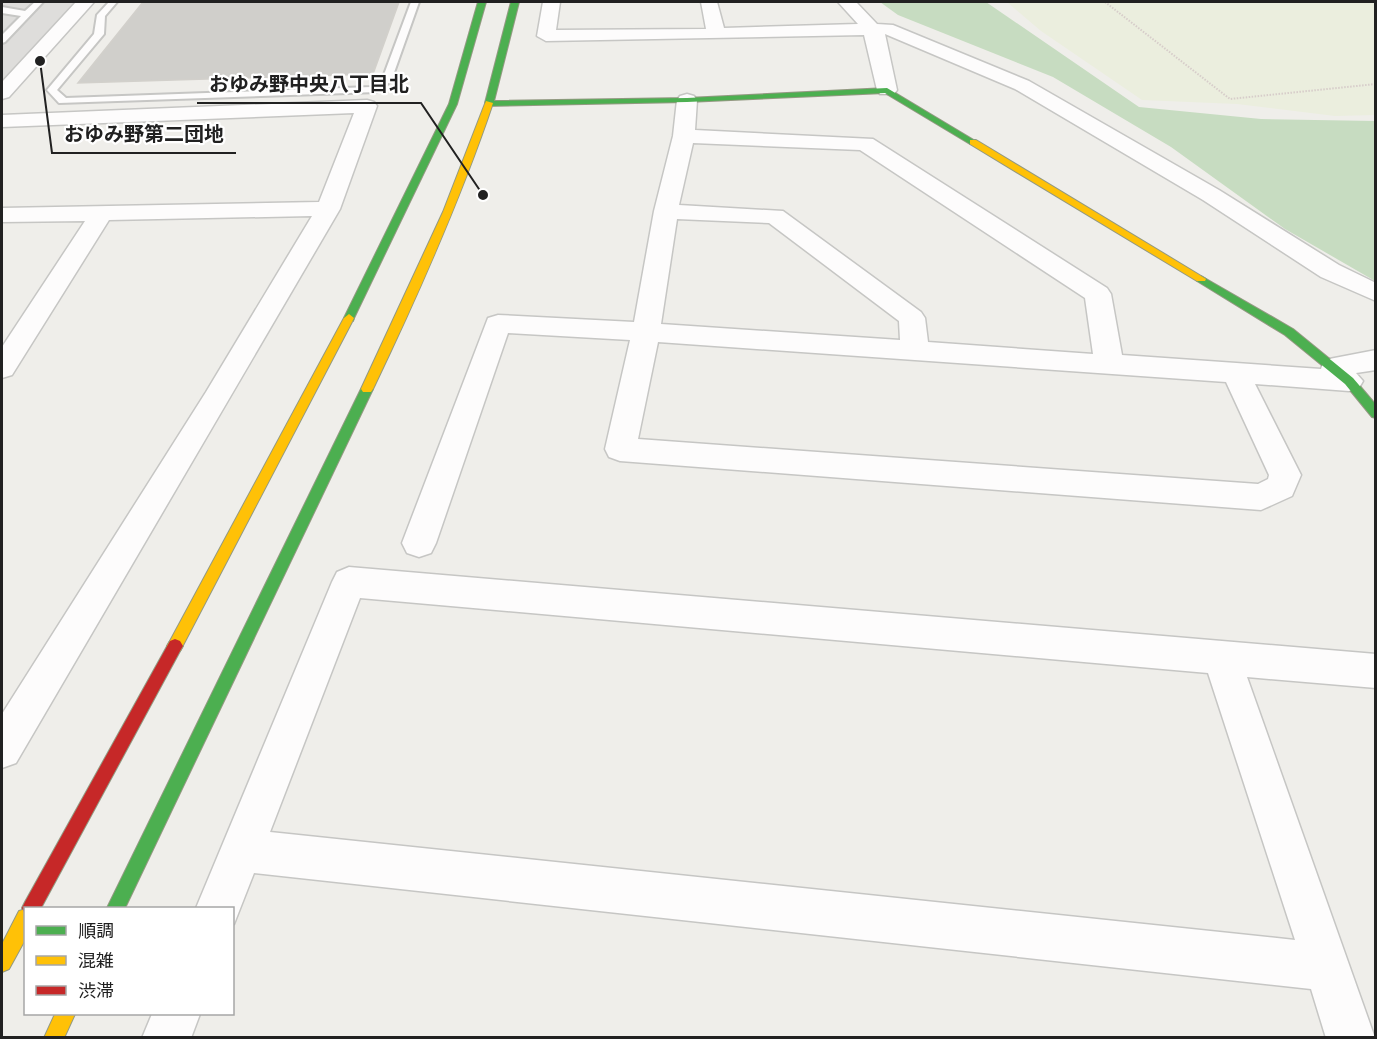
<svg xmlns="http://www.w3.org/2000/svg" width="1377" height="1039" font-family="Montserrat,'Noto Sans JP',sans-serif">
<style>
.residential{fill:#dedddb}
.farmland{fill:#ebeede}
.forest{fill:#c7dcc1}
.building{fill:#d0cfcb;stroke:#d2d0cb;stroke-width:1.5}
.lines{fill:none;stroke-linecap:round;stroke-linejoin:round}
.lane-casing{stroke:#c6c6c4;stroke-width:4}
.street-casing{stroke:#c6c6c4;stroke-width:3}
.fast-casing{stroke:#939982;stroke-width:2}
.slow-casing{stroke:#939982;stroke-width:2}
.jam-casing{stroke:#939982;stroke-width:2}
.path{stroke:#d7cdca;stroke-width:2;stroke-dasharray:1.5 1.5;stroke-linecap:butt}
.lane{fill:#fdfcfc;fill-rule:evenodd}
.street{fill:#fdfcfc;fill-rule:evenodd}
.fast{fill:#4caf50;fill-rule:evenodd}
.slow{fill:#ffc107;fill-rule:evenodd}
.jam{fill:#c62828;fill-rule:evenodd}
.leader{fill:none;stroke:#212121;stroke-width:2}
.callout-dot{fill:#212121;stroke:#fff;stroke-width:2}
.callout-label{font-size:20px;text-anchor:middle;font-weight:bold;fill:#212121;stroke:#fff;stroke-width:4.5;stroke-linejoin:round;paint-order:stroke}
</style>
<rect width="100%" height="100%" fill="#efeeea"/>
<path class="residential" d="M 2,2 L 78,2 L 2,82 Z"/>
<path class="farmland" d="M 1007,2 L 1375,2 L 1375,115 L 1335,116 L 1237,104 L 1142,100 L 1041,31 Z"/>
<path class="forest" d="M 880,2 L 986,2 L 1139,107 L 1261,119 L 1375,121 L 1375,281 L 1285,229 L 1171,147 L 1053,77 L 898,15 Z"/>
<path class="building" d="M 143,2 L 399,2 L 373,74 L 78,83 Z"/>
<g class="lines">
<defs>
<path id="lane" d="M 35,2 L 43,2 L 5,42 L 2,43 L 2,35 L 21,16 L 2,13 L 2,7 L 25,11 Z
M 109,2 L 117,2 L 105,16 L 104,34 L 57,90 L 66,98 L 371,87 L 382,80 L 411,2 L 419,2 L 391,81 L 377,92 L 59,103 L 47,90 L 94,34 L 97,15 Z"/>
<path id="street" d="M 76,2 L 94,2 L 9,97 L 2,99 L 2,82 Z
M 543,2 L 560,2 L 556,30 L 706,29 L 701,2 L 717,2 L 724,28 L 858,24 L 838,2 L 856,2 L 877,24 L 893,25 L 1029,81 L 1219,190 L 1339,265 L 1376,283 L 1376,301 L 1321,277 L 1203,200 L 1015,89 L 885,34 L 897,90 L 894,94 L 880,94 L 877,90 L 864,35 L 546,41 L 537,36 Z
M 687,94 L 694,96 L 697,100 L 695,130 L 873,139 L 1107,288 L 1111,294 L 1122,355 L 1321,369 L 1324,360 L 1376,350 L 1376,370 L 1356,373 L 1363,381 L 1359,388 L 1349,391 L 1255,384 L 1301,475 L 1292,496 L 1261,510 L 620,461 L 609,457 L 605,449 L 630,340 L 508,333 L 436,543 L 431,553 L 419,557 L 407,553 L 402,543 L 488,318 L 498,315 L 634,322 L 654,211 L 673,136 L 677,100 L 680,96 ZM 693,143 L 860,150 L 1085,298 L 1093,354 L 928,342 L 925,318 L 921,312 L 783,211 L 679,205 ZM 677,219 L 769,223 L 899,321 L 900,340 L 661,324 ZM 658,342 L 1226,382 L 1269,475 L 1268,479 L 1258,484 L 638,439 Z
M 367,100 L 374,102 L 377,106 L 340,209 L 16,763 L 2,768 L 2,714 L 206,392 L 312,216 L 109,220 L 12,375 L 2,378 L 2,347 L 85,221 L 2,222 L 2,208 L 319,202 L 354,113 L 2,127 L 2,115 Z
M 349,567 L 1376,654 L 1376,688 L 1247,677 L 1375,1038 L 1326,1038 L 1311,989 L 254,873 L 234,924 L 232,908 L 196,908 L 332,582 L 337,572 ZM 360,598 L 1208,673 L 1295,940 L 270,832 Z
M 152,1014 L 200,1014 L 191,1038 L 142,1038 Z"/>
<path id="fast" d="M 478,2 L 486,2 L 457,104 L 354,318 L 353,321 L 345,321 L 344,318 L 449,104 Z
M 511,2 L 519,2 L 494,101 L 687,98 L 887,88 L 977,142 L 970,144 L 885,93 L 687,102 L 486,106 L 485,103 Z
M 1201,276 L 1293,329 L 1353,378 L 1376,405 L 1376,418 L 1372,417 L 1345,384 L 1285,335 L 1197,281 L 1197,277 Z
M 367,385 L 373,389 L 125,908 L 107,908 L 361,389 Z"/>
<path id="slow" d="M 486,101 L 493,103 C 460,201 418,295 373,389 L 371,392 L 363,392 L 361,389 L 443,212 Z
M 970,140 L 976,140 L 1206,279 L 1205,281 L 1197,281 L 970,144 Z
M 349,314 L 354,318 L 180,651 L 175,653 L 170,651 L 167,646 L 170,641 L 344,318 Z
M 26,909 L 26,938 L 9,969 L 2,972 L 2,944 L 19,911 Z
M 55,1014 L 75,1014 L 64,1038 L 44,1038 Z"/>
<path id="jam" d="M 175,639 L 180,641 L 183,646 L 180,651 L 41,908 L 26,908 L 25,914 L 22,908 L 25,902 L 170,641 Z"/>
</defs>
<use href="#lane" class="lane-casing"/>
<use href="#street" class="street-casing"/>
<use href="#fast" class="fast-casing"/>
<use href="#slow" class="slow-casing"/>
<use href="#jam" class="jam-casing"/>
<path class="path" d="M 1105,2 L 1230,99 L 1376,84"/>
<use href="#lane" class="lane"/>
<use href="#street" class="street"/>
<use href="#fast" class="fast"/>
<use href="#slow" class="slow"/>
<use href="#jam" class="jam"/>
</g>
<path class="leader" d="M483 195L421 103H197M40 61L52 153H236"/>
<g class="callout-dot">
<circle cx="483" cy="195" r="6"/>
<circle cx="40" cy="61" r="6"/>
</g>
<g class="callout-label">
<text x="309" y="91">おゆみ野中央八丁目北</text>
<text x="144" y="141">おゆみ野第二団地</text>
</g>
<rect width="1377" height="1039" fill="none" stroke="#212121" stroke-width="6"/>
<rect x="24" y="907" width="210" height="108" fill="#ffffff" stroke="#a6a6a6" stroke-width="1.5"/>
<rect x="36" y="926" width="30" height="9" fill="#4caf50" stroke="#a6a6a6" stroke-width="1.5"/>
<text x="78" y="937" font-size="18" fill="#212121">順調</text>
<rect x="36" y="956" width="30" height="9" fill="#ffc107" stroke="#a6a6a6" stroke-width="1.5"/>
<text x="78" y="967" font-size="18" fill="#212121">混雑</text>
<rect x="36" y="986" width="30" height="9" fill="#c62828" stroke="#a6a6a6" stroke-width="1.5"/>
<text x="78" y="997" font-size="18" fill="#212121">渋滞</text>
</svg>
